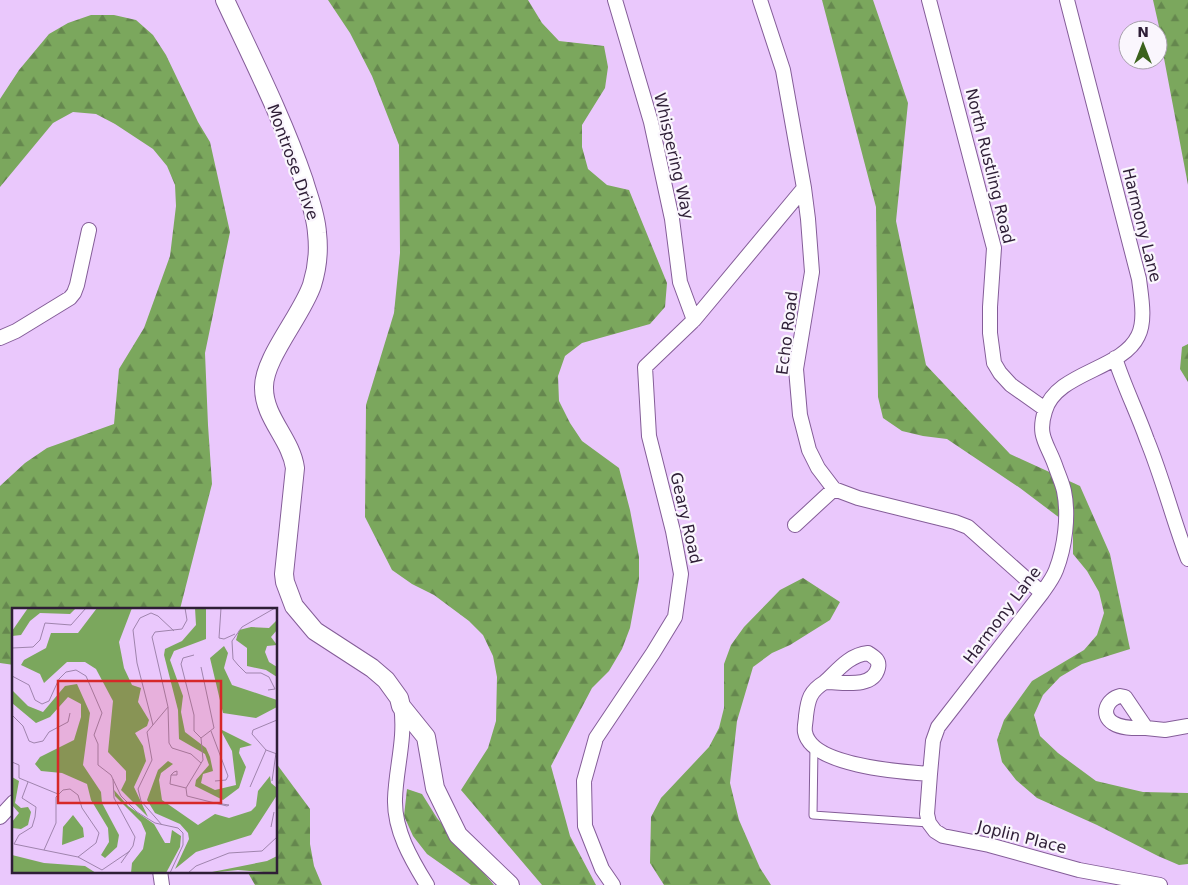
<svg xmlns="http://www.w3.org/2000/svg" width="1188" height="885" font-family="'DejaVu Sans',sans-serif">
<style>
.forest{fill:url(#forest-firs)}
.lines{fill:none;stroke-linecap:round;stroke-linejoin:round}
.service-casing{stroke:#845d98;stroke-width:9}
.minor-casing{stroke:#845d98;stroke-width:16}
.tertiary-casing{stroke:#845d98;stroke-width:20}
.service{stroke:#fff;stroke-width:7}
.minor{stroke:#fff;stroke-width:14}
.tertiary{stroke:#fff;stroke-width:18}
.labels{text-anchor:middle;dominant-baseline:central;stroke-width:4.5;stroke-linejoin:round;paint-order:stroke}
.street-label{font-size:16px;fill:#2e1e36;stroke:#faf6fd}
.inset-road{fill:none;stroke:#9f84ad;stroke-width:1}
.view{fill:#d62828;fill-opacity:0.15;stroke:#d62828;stroke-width:2.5}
.inset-edge{fill:none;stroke:#2e1e36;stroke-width:2.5}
</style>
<defs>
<pattern id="forest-firs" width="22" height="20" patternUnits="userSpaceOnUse" patternTransform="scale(1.25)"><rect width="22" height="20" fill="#7ba75d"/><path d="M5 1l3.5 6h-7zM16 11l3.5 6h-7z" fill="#65874e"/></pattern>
</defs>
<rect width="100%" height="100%" fill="#eac8fc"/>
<path class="forest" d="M 328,0 L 528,0 L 542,23 L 559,41 L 604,46 L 608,67 L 605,88 L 582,125 L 582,147 L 588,169 L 607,185 L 629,190 L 667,283 L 665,307 L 650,324 L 582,343 L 565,356 L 558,376 L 559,401 L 570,423 L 582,441 L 619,468 L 630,510 L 639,557 L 639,579 L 630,628 L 622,649 L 609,671 L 592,688 L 551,766 L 570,836 L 596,885 L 542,885 L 461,790 L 488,748 L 496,721 L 497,677 L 493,656 L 483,635 L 469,621 L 434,595 L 412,584 L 392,570 L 365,517 L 366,405 L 394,313 L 400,253 L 399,145 L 372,76 L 350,33 Z
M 822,0 L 873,0 L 908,103 L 896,221 L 926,365 L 1010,454 L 1080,486 L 1110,554 L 1130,649 L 1082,664 L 1060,677 L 1043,695 L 1034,715 L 1040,736 L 1058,753 L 1096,781 L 1143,792 L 1188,793 L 1188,864 L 1179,865 L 1158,856 L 1097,825 L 1037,798 L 1016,780 L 1002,762 L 997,740 L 1004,720 L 1032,681 L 1084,650 L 1097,635 L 1104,613 L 1099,592 L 1087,571 L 1073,554 L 1073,528 L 1020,488 L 947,439 L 923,436 L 902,431 L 883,418 L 878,397 L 876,207 Z
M 1153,0 L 1188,0 L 1188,185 L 1163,53 L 1160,31 Z
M 91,15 L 114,15 L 136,20 L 153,35 L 166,55 L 198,122 L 210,142 L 230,232 L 205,353 L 208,425 L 212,484 L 180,609 L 14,609 L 14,665 L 0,663 L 0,486 L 25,463 L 47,448 L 114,424 L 119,369 L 144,328 L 170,256 L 176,206 L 175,185 L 167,166 L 153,149 L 115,124 L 96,114 L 73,112 L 53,123 L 0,187 L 0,99 L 19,70 L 49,34 L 68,23 Z
M 1188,344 L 1188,382 L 1180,369 L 1182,347 Z
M 803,578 L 840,602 L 830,620 L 790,645 L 772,653 L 753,667 L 737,721 L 730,783 L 739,820 L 760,868 L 771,885 L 664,885 L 650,863 L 651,817 L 661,798 L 709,747 L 719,728 L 724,708 L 724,664 L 731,645 L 744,627 L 780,590 Z
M 276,763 L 310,809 L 310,844 L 314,866 L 322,885 L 255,885 L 247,871 L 276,871 Z
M 407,789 L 422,794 L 437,818 L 494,885 L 471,885 L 427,854 L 413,836 L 404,816 Z"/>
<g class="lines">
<defs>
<path id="service" d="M 814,747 L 813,815 L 929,823"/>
<path id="minor" d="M 615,0 L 651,122 L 672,219 L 680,282 L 694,320
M 760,0 L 783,70 L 804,188 L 808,219 L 812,272 L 796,369 L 800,415 L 809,450 L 818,468 L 834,489 L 858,498 L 955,522 L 968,527 L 1042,593
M 929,0 L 994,248 L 990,307 L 990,333 L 994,363 L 1000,373 L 1011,385 L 1045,409
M 0,338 L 16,331 L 70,298 L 74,293 L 77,285 L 89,230
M 1115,358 C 1124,386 1137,412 1147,440 C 1163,479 1173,520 1188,559
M 795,525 L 834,489
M 868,653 C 874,657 880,660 878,668 C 873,689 842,682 825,682 C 838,670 849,655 868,653 Z
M 825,682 C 810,691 808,699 806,716 C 806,721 804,727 805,732 C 811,766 903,772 930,774 L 933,741 L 938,727 L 1042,593 C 1047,586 1053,578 1056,570 C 1065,547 1069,515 1064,491 C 1062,482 1058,474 1055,465 C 1047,443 1037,436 1045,411 C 1056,372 1122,370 1138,336 C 1146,321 1141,296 1139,279 L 1067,0
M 1120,696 L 1125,697 L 1146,728 C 1136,728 1122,729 1113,723 C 1100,715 1107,699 1120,696 Z
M 401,706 C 406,738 396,767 395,799 C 394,830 411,859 427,885
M 1146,728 L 1165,730 L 1188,726
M 930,774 L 927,814 L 929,823 L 935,831 L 943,836 L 989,845 L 1079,870 L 1160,885
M 0,817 L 14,802
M 160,871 L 162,885
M 613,885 L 602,869 L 585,826 L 584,781 L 596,738 L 653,653 L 675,617 L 681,574 L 673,531 L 649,436 L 645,367 L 694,320 L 804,188"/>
<path id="tertiary" d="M 225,0 C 253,60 283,119 304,181 C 309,198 316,215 317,233 C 319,250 317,269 312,285 C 302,315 263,359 264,388 C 264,418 291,439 295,468 L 284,574 L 285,582 L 294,606 L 315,631 L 372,668 L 386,680 L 399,698 L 401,706 L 426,737 L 435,788 L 458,835 L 510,885"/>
</defs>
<use href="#service" class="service-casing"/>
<use href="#minor" class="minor-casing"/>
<use href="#tertiary" class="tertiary-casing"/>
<use href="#service" class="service"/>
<use href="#minor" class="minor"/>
<use href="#tertiary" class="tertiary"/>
</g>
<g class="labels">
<g class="street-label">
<text transform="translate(674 156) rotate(77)">Whispering Way</text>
<text transform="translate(293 162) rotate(70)">Montrose Drive</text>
<text transform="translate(990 166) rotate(76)">North Rustling Road</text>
<text transform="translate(1142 225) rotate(76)">Harmony Lane</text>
<text transform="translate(787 333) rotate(-83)">Echo Road</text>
<text transform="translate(686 518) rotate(77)">Geary Road</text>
<text transform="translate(1002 615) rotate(-53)">Harmony Lane</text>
<text transform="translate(1022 837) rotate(14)">Joplin Place</text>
</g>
</g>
<g transform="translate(12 608)">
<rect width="265" height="265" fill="#eac8fc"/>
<path d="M 16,0 L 64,0 L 58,6 L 28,5 L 18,13 L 9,27 L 0,28 L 0,23 ZM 85,0 L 120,0 L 107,34 L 112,60 L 120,77 L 129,80 L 126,94 L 137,112 L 135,118 L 123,125 L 131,138 L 134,153 L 122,179 L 136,209 L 109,182 L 114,172 L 114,163 L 96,144 L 101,93 L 84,61 L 73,54 L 55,54 L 32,75 L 28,66 L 9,57 L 12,52 L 34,40 L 39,25 L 66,25 ZM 183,0 L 194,0 L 194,31 L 162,43 L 158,52 L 171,88 L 169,104 L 173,124 L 194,140 L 198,149 L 201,163 L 191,166 L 189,175 L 203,182 L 224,177 L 220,143 L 208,121 L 240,137 L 228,140 L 227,145 L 234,159 L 227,180 L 211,192 L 183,178 L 184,172 L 197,157 L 193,146 L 167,131 L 166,102 L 152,47 L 153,41 L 170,33 L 184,17 ZM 265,12 L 265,22 L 259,29 L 265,37 L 255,38 L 253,44 L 257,54 L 265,59 L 265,69 L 254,62 L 235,58 L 235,40 L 224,32 L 227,22 L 239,19 L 257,20 ZM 212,38 L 216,45 L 212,60 L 220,77 L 265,92 L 265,99 L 244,110 L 211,105 L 198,50 ZM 65,76 L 78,105 L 71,157 L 89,184 L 90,195 L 107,227 L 105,239 L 93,250 L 89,247 L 97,234 L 96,220 L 79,192 L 75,176 L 50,165 L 29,163 L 23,156 L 28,149 L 62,132 L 69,109 L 69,96 L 56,89 L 38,109 L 24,115 L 0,95 L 0,82 L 16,98 L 31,104 L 53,78 ZM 156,153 L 161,156 L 149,165 L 147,172 L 150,192 L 186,217 L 203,206 L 217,210 L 239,203 L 244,198 L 246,183 L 258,168 L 259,175 L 265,180 L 265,187 L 239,227 L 184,244 L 163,261 L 177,231 L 176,225 L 168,216 L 143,205 L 135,192 L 146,162 ZM 0,169 L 7,173 L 3,195 L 9,200 L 16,199 L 19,204 L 16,217 L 9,221 L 0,220 L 0,214 L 7,205 L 0,197 ZM 102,182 L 116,198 L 142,216 L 153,235 L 158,235 L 160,222 L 169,228 L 168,239 L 154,265 L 119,265 L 120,255 L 131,241 L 134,225 L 129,214 L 103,188 ZM 61,207 L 71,220 L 72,229 L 50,237 L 51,219 ZM 0,247 L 32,255 L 73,258 L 84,265 L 0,265 ZM 265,248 L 265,265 L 226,262 L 195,265 L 255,253 Z" fill="#7ba75d"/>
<path class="inset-road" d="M 173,0 L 175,12 L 170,21 L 143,24 L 140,29 L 156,99 L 157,135 L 160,140 L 179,146 L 189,155M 209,0 L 207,30 L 212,31 L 223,26M 0,40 L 21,39 L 28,32 L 33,15 L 59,17 L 74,0M 182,47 L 171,50 L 169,56 L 182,107 L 182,123 L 189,130M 0,68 L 17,77 L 23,92 L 30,96 L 37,93 L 47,71 L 54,64 L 64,62 L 74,68 L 90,105 L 82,127 L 86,136 L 86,157 L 99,167 L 109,188 L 125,204 L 143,215 L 166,220 L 171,225 L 171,237 L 158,265M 256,82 L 263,81 L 257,69 L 249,65 L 234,65 L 226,57 L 221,51 L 220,33 L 230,19 L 263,0M 0,107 L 11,118 L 17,133 L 22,135 L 31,133 L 37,124 L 56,114 L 58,105M 265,112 L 241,122 L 240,126 L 254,142 L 265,146M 141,117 L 125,55 L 121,22 L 128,10 L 139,5 L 146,8 L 162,23M 199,123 L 216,168 L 214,172 L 203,173M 0,154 L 7,157 L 7,170 L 46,186M 165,163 L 165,167 L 159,167 L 162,164 ZM 159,167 L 158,176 L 174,180 L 191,152 L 189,130 L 202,120 L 189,59M 101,171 L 102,190 L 123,229 L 121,238 L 109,255M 260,173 L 264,145M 16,174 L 10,190 L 24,199 L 23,209 L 20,219 L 7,227 L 2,236 L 66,249 L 90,262 L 118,243M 238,179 L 254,142M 174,180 L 175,188 L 215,198 L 217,197 L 210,196M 150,217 L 129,193 L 126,181 L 140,152 L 135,124 L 156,99M 259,219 L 262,204M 32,242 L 44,215 L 44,189 L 51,182 L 58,181 L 66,187 L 70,200 L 87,225 L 84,235 L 66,249M 176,265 L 184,258 L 217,245 L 250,243 L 265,229"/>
<path class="view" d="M 46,73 L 209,73 L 209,195 L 46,195 Z"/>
<rect width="265" height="265" class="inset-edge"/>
</g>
<g transform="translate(1143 45)"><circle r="24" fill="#faf6fd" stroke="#a8a0ad"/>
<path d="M0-4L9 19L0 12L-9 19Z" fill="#3b621c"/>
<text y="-8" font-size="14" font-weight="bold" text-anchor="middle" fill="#2e1e36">N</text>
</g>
</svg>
